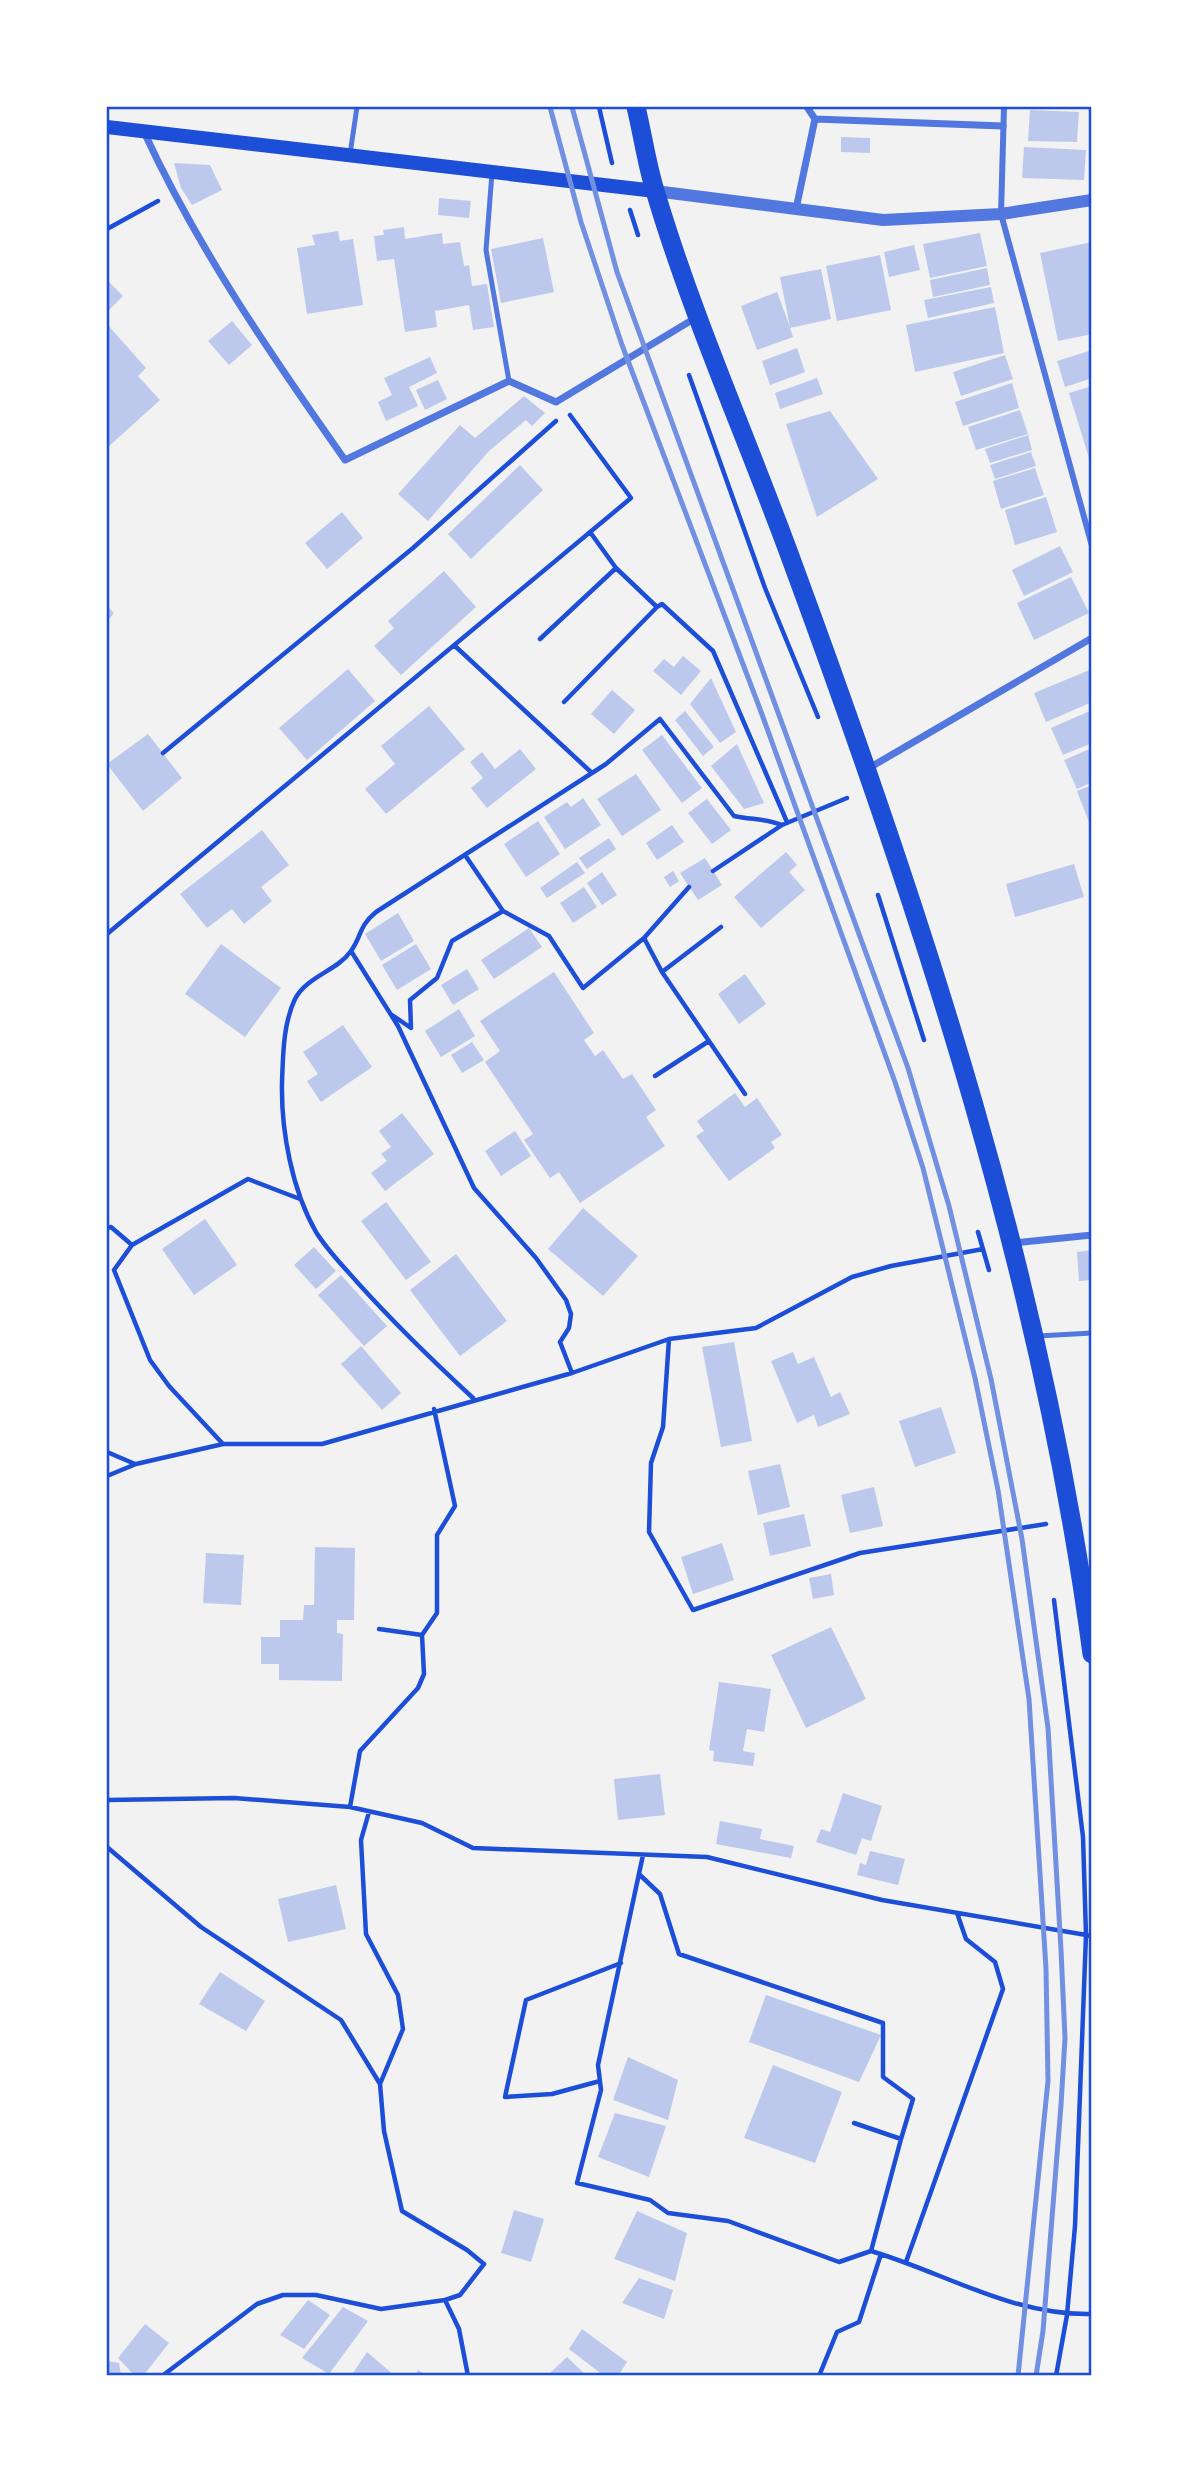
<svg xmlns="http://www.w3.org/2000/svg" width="1199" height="2483" font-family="Georgia,serif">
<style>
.building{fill:#bdc9ec}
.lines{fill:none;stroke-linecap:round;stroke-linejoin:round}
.path{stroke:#1d4ed8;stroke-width:4.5}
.service{stroke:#5277de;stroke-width:5}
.pedestrian{stroke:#5277de;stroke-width:6}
.minor{stroke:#5277de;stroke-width:7}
.tertiary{stroke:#5277de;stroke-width:12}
.secondary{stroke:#1d4ed8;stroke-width:14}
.trunk{stroke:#1d4ed8;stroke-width:19}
.rail{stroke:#7290e2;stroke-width:5}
.neatline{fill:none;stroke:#1d4ed8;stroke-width:2.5}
</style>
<rect width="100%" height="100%" fill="#f2f2f2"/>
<path class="building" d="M 1030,110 L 1079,112 L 1077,142 L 1028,141 Z
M 841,137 L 870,138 L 870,153 L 841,152 Z
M 1024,147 L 1086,150 L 1084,180 L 1022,178 Z
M 174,163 L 210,165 L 222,190 L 192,205 L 181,188 Z
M 439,198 L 471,201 L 469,218 L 438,215 Z
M 404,227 L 405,239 L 442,233 L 443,244 L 460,242 L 464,266 L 469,265 L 472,286 L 487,284 L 494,327 L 473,330 L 469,305 L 435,311 L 437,327 L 405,332 L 394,259 L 377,261 L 374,236 L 384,235 L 383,230 Z
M 338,231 L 340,241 L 353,239 L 363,305 L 307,314 L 297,248 L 315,245 L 312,235 Z
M 980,233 L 987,266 L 930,278 L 923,244 Z
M 543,238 L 554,292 L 501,303 L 491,249 Z
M 1092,242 L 1092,334 L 1058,341 L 1040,253 Z
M 914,245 L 920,270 L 889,277 L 884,252 Z
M 880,255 L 891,310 L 837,321 L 826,266 Z
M 987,268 L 990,285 L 933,297 L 930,280 Z
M 821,269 L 831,319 L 790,328 L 793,337 L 757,350 L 741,306 L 777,292 L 790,327 L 780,277 Z
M 107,280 L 123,296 L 107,312 Z
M 991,287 L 994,303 L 928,318 L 924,300 Z
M 995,307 L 1004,353 L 915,372 L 906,325 Z
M 232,321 L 252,345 L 229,365 L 208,341 Z
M 107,324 L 146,368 L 138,376 L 160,400 L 107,448 Z
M 797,348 L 805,372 L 770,385 L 762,361 Z
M 1092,350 L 1092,378 L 1065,387 L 1057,361 Z
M 1005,355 L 1013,379 L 961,396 L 953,372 Z
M 430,357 L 437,373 L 409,387 L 418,406 L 386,421 L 378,402 L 392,395 L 384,378 Z
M 817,378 L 823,394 L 780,409 L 775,393 Z
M 438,380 L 447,399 L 425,410 L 416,390 Z
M 1012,383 L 1019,408 L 963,426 L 955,402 Z
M 1092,386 L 1092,468 L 1069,393 Z
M 524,396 L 545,413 L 532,426 L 526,420 L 489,451 L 428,521 L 398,494 L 460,425 L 475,438 Z
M 1020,410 L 1028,434 L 976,450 L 968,427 Z
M 830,411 L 878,479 L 817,517 L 786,424 Z
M 1028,435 L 1032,450 L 990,463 L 985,449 Z
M 1031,452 L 1036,466 L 995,479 L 990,465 Z
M 520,465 L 543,490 L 471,559 L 448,534 Z
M 1035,468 L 1044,495 L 1001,509 L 993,481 Z
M 1046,497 L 1057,532 L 1015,545 L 1005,510 Z
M 342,512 L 363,538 L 327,569 L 305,543 Z
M 1060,546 L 1073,572 L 1024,596 L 1012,570 Z
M 444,571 L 476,607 L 401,675 L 374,646 L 394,628 L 388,621 Z
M 1071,577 L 1089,613 L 1034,640 L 1017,603 Z
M 107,606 L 114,613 L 107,622 Z
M 683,656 L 701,671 L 681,695 L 653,671 L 664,659 L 674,667 Z
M 348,669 L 375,701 L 307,760 L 279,728 Z
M 1092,669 L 1092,702 L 1046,722 L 1034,693 Z
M 711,678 L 736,732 L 720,743 L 690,704 Z
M 612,690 L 635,710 L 614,734 L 591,714 Z
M 429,706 L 465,749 L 386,814 L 365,789 L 395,764 L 381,746 Z
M 1092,710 L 1092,743 L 1063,755 L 1051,728 Z
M 685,711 L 714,747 L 703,756 L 675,720 Z
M 148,734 L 182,778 L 143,811 L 107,764 Z
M 662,735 L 702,788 L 682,803 L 642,750 Z
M 737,744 L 764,803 L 744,809 L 711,766 Z
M 1092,748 L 1092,782 L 1077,789 L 1064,760 Z
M 520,749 L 536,769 L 487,808 L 471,788 L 483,778 L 470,762 L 482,752 L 495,769 Z
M 636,774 L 661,810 L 622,836 L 597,799 Z
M 1092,785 L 1092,830 L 1077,791 Z
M 583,798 L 601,825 L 565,849 L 544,817 L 567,802 L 571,807 Z
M 707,799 L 731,830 L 712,844 L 688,813 Z
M 538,821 L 560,854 L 526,877 L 504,844 Z
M 672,825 L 684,842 L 657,860 L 646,843 Z
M 262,830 L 289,865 L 261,887 L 272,901 L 244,924 L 232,909 L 207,928 L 180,894 Z
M 609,838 L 616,849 L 587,869 L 579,858 Z
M 786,852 L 797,865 L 789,872 L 805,890 L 761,928 L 734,897 Z
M 705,858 L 722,885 L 698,900 L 680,873 Z
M 577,862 L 585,873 L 547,898 L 540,888 Z
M 1074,864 L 1084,897 L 1015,917 L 1006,884 Z
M 673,871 L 679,881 L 670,887 L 664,877 Z
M 602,872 L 617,895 L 602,905 L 587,883 Z
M 584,887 L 597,907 L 573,923 L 560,903 Z
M 398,913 L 414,941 L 381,961 L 365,934 Z
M 529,928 L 542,947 L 494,979 L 481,960 Z
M 221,944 L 281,988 L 245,1037 L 185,994 Z
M 416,944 L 431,969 L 397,990 L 382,965 Z
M 467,969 L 479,989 L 453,1005 L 441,985 Z
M 554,972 L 594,1033 L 584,1040 L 595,1056 L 603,1050 L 623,1079 L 632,1074 L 656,1110 L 646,1117 L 665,1146 L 580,1203 L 559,1172 L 550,1178 L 524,1140 L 533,1134 L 485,1062 L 500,1051 L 480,1021 Z
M 745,974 L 766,1004 L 739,1024 L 718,994 Z
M 459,1009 L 475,1036 L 441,1057 L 425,1031 Z
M 343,1025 L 372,1067 L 321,1102 L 307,1081 L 318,1074 L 303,1052 Z
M 472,1042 L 484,1060 L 462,1073 L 451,1055 Z
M 735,1093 L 745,1107 L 757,1098 L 782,1135 L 771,1142 L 775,1148 L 729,1181 L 696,1136 L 704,1131 L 697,1121 Z
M 402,1113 L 434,1154 L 385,1191 L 371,1173 L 387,1161 L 381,1154 L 391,1147 L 379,1131 Z
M 515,1131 L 531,1156 L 501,1176 L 485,1151 Z
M 386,1202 L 431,1262 L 406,1280 L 361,1221 Z
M 583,1208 L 638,1256 L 603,1296 L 548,1249 Z
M 205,1219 L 237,1265 L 194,1295 L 162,1249 Z
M 314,1247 L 336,1271 L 316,1289 L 294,1265 Z
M 1092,1250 L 1092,1280 L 1079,1281 L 1077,1252 Z
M 456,1254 L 507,1321 L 460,1356 L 410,1290 Z
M 341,1275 L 387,1326 L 364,1346 L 318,1295 Z
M 734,1342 L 752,1441 L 721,1447 L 702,1347 Z
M 361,1346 L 401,1393 L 382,1410 L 341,1364 Z
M 793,1352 L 798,1364 L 814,1357 L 831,1397 L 840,1392 L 850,1414 L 818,1427 L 814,1415 L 797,1423 L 771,1361 Z
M 941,1407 L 956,1453 L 915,1467 L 899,1421 Z
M 780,1464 L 790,1507 L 758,1515 L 748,1471 Z
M 874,1487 L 883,1526 L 850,1533 L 841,1495 Z
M 804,1514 L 811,1546 L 770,1556 L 763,1523 Z
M 722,1543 L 734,1580 L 693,1594 L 681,1557 Z
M 315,1547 L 355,1548 L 354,1620 L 337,1620 L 337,1633 L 343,1634 L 342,1681 L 279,1680 L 279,1664 L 261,1664 L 261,1637 L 280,1637 L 280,1620 L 303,1620 L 304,1605 L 314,1605 Z
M 206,1553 L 244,1555 L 241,1605 L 203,1603 Z
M 831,1574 L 834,1595 L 813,1599 L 809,1578 Z
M 831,1627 L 866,1699 L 806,1728 L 771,1655 Z
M 719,1682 L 771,1689 L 764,1732 L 747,1729 L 743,1751 L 755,1753 L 753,1766 L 713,1761 L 714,1751 L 709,1750 Z
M 660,1774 L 665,1815 L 618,1820 L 614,1779 Z
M 843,1793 L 882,1806 L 871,1841 L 862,1838 L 856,1855 L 816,1842 L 821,1829 L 830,1832 Z
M 720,1821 L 762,1829 L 760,1839 L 794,1846 L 791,1858 L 716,1844 Z
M 870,1851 L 905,1859 L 898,1885 L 857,1875 L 860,1863 L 866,1865 Z
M 336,1885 L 346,1929 L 288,1942 L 278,1899 Z
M 220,1972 L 265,2001 L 246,2031 L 199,2004 Z
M 766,1995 L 881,2035 L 859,2082 L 749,2042 Z
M 628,2057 L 678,2080 L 668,2120 L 613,2100 Z
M 773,2065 L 842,2092 L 815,2163 L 744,2138 Z
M 615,2113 L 666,2126 L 649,2177 L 598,2157 Z
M 514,2210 L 544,2219 L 531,2262 L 501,2253 Z
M 637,2211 L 687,2233 L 675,2281 L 614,2259 Z
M 639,2278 L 673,2290 L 664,2319 L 622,2303 Z
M 308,2300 L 330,2315 L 304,2349 L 280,2335 Z
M 343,2307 L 368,2321 L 329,2374 L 302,2358 Z
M 145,2324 L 169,2343 L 143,2376 L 135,2376 L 118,2358 Z
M 582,2329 L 627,2362 L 618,2376 L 604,2376 L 569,2349 Z
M 367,2352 L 395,2376 L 351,2376 Z
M 567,2357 L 587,2376 L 547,2376 Z
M 107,2361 L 119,2363 L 121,2376 L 107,2376 Z
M 418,2370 L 429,2376 L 415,2376 Z"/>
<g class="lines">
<path class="path" d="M 599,107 L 612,163
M 630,210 L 638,235
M 107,229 L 158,201
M 689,375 L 765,588 L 818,717
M 590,532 L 616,568 L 657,607 L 662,604 L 713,651 L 787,822
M 540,639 L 616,568
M 455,646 L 592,773
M 564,702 L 657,607
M 163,753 L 413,548 L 556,421
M 465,855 L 503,911 L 549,936 L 583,988 L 644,938 L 689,887
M 713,871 L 782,825 L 847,798
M 878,895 L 924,1040
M 107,934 L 631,498 L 570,415
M 644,938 L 662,972 L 745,1094
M 351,951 L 398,1026 L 474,1188 L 536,1258 L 566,1300 L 571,1314 L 569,1328 L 560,1342 L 572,1373
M 662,972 L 721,927
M 392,1015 L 411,1028 L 410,1000 L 437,978 L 452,941 L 503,911
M 655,1076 L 709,1041
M 107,1228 L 111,1227 L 132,1245 L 114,1270 L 150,1360 L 169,1386 L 223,1444
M 978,1232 L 989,1270
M 132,1245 L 248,1179 L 300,1199
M 669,1339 L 663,1427 L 651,1463 L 649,1532 L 693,1610 L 860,1553 L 1046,1524
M 473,1398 C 433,1361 394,1323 357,1282 C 343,1266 327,1250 316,1232 C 292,1190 281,1131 282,1083 C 283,1056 283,1024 295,999 C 307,976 337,971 351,951 C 362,936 358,927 376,912 L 606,764 L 660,719 L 734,816 C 752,820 765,818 782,825
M 107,1452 L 135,1464
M 107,1476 L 136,1464 L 223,1444 L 322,1444 L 572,1373 L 669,1339 L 756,1328 L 852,1277 L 891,1266 L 983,1249
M 1054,1600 L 1083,1837 L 1086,1935 L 1075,2226 L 1067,2315 L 1056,2376
M 379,1629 L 422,1635 L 437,1613 L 437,1535 L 455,1506 L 434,1409
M 107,1800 L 234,1798 L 350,1807 L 422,1823 L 473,1848 L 707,1857 L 882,1900 L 1092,1936
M 350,1807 L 360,1751 L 418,1688 L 424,1674 L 422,1635
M 369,1812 L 361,1840 L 366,1934 L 398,1995 L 403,2029 L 380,2084 L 384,2131 L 402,2211 L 467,2250 L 484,2264 L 460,2295 L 445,2300
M 107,1847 L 201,1927 L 341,2020 L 380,2084
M 643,1855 L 598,2065 L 601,2090 L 577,2183 L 650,2200 L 668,2213 L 728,2221 L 839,2262 L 871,2251
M 640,1875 L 660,1894 L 679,1954 L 883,2023 L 883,2077 L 913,2099 L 901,2139
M 600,2081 L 552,2094 L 505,2097 L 526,2000 L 621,1963
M 854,2123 L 901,2139 L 871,2251 C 945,2273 1013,2316 1092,2314
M 906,2262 L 1003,1989 L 995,1962 L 966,1939 L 957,1913
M 162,2376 L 257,2304 L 283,2295 L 316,2295 L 381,2309 L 445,2300 L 459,2329 L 468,2376
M 819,2376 L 837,2332 L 859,2322 L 881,2254"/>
<path class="service" d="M 350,154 L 357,107
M 492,173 L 486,250 L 509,381
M 1038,1336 L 1092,1333"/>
<path class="pedestrian" d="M 1004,107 L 1001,214 L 1092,546"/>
<path class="minor" d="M 807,107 L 815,119 L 1003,126
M 144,132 C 198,249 271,355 345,460 L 509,381 L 556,402 L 697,317
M 796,209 L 815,119
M 869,768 L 1092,638
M 1014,1243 L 1092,1235"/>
<path class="tertiary" d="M 655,191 L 883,220 L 1001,214 L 1092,200"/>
<path class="secondary" d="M 107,127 L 655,191"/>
<path class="trunk" d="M 636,107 C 643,136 647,166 656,194 C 694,321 749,443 794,567 C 924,920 1043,1281 1092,1654"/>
<path class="rail" d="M 550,107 L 581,222 L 622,345 L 760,709 L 895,1082 L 923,1168 L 975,1378 L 998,1490 L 1029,1699 L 1046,1969 L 1048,2081 L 1018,2376
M 572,107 L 617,272 L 908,1068 L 949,1206 L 991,1379 L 1022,1539 L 1048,1728 L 1061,1950 L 1065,2038 L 1061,2105 L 1043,2331 L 1036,2376"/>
</g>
<rect width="1199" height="2483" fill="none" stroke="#ffffff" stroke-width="217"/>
<rect x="108" y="108" width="982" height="2266" class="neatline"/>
</svg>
